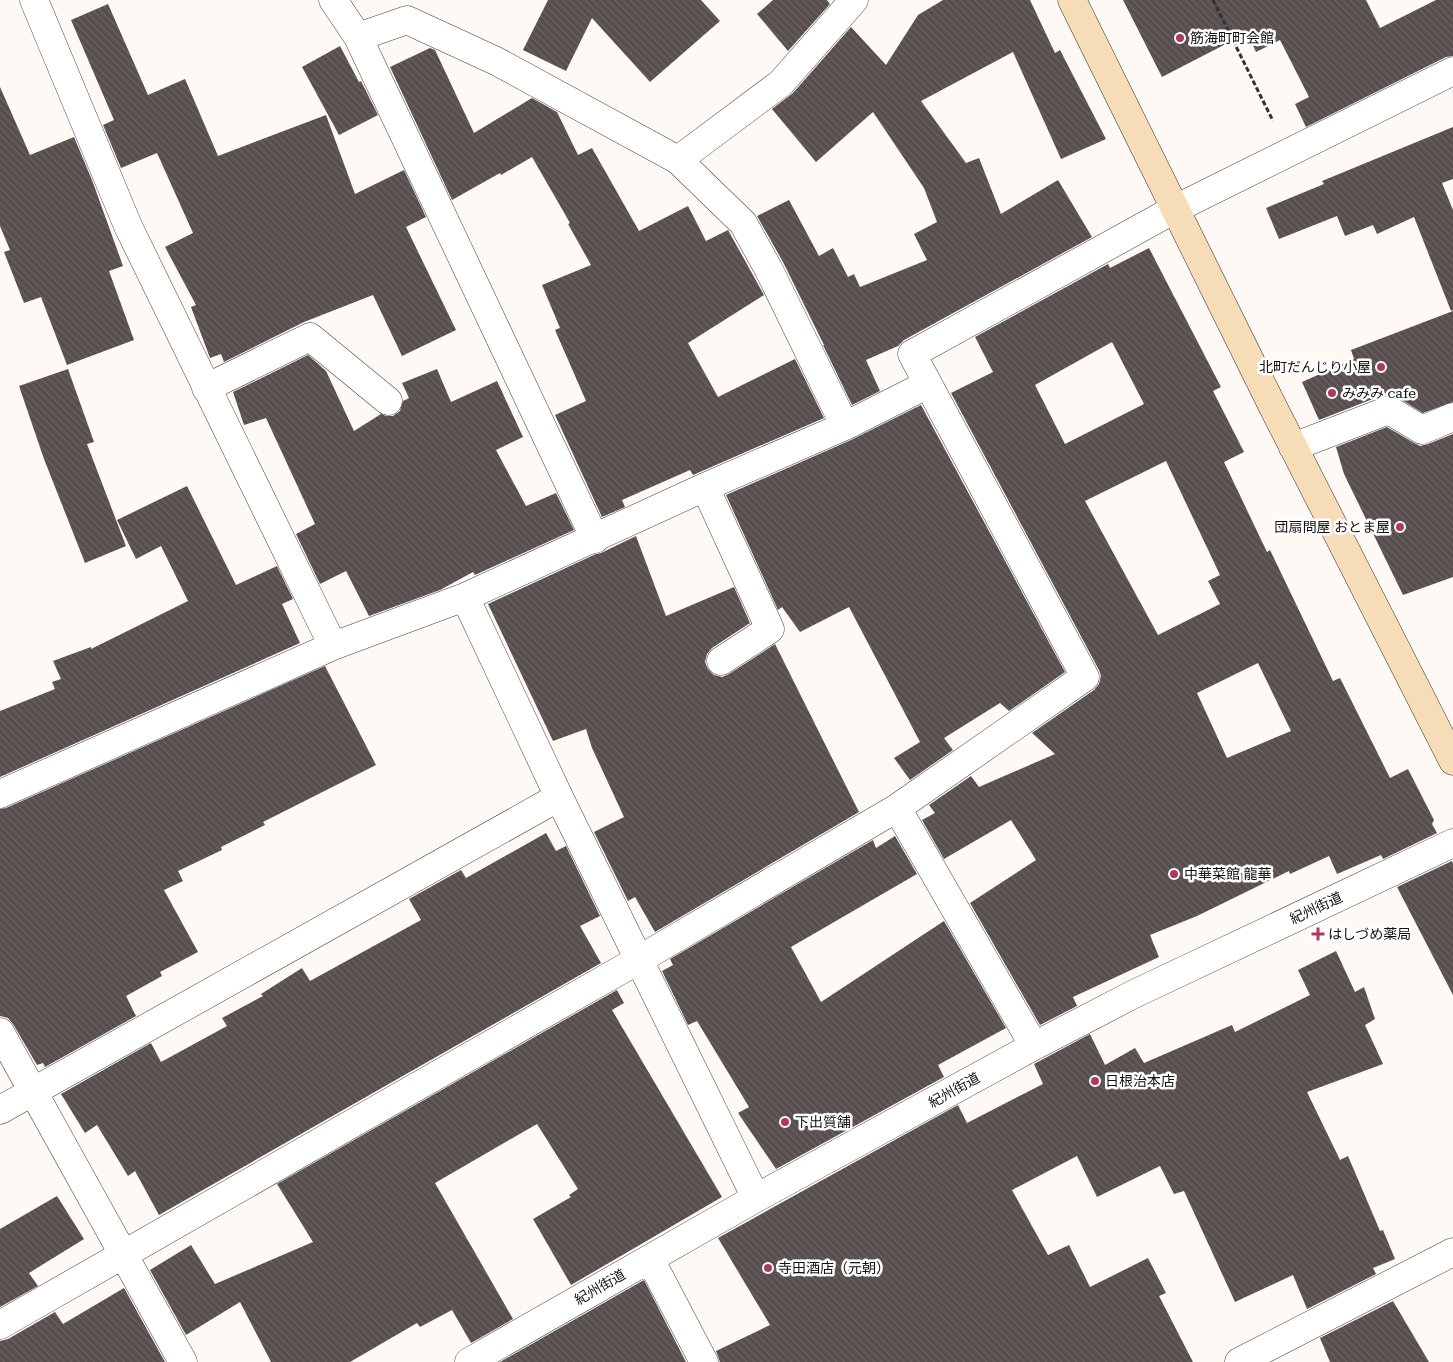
<svg xmlns="http://www.w3.org/2000/svg" width="1453" height="1362" font-family="'Roboto Serif','Noto Sans JP',serif">
<style>
.building{fill:url(#building-back-hatch);fill-rule:evenodd}
.lines{fill:none;stroke-linecap:round;stroke-linejoin:round}
.street-casing{stroke:#434343;stroke-width:29}
.secondary-casing{stroke:#323232;stroke-width:29}
.path{stroke:#323232;stroke-width:3;stroke-dasharray:5 2.5;stroke-linecap:butt}
.street{stroke:#fff;stroke-width:28}
.secondary{stroke:#f6dcb7;stroke-width:28}
.poi-dot{fill:#b03761;stroke:#fff;stroke-width:2}
.labels{text-anchor:middle;dominant-baseline:central;stroke-width:5;stroke-linejoin:round;paint-order:stroke}
.poi-label{font-size:14px;fill:#101010;stroke:#fff;text-anchor:start}
.street-label{font-size:14px;fill:#101010;stroke:#fff}
</style>
<defs>
<pattern id="building-back-hatch" width="6" height="6" patternUnits="userSpaceOnUse" patternTransform="scale(1.25)"><rect width="6" height="6" fill="#574e4d"/><path d="M-1 5l2 2M0 0l6 6M5-1l2 2" fill="none" stroke="#6a6362"/></pattern>
</defs>
<rect width="100%" height="100%" fill="#fef9f4"/>
<path class="building" d="M 548,0 L 701,0 L 720,21 L 650,82 L 592,18 L 566,71 L 523,50 Z
M 773,0 L 827,0 L 830,4 L 788,51 L 757,14 Z
M 943,0 L 1030,0 L 1055,53 L 1060,50 L 1106,139 L 1061,159 L 1013,52 L 921,101 L 966,163 L 979,158 L 1001,214 L 1058,180 L 1092,237 L 904,340 L 898,346 L 866,360 L 880,391 L 852,405 L 823,345 L 824,345 L 783,262 L 757,216 L 789,200 L 819,256 L 833,248 L 848,277 L 854,274 L 860,287 L 927,260 L 914,234 L 937,222 L 924,188 L 873,112 L 816,162 L 772,109 L 793,93 L 851,27 L 886,65 L 918,15 Z
M 1123,0 L 1366,0 L 1380,28 L 1436,0 L 1453,0 L 1453,56 L 1446,57 L 1306,127 L 1295,104 L 1309,97 L 1280,40 L 1256,52 L 1247,33 L 1162,77 Z
M 108,4 L 148,95 L 185,79 L 218,156 L 326,115 L 355,194 L 404,170 L 426,217 L 406,227 L 456,330 L 402,356 L 373,295 L 304,322 L 224,362 L 221,354 L 210,358 L 191,307 L 196,305 L 165,247 L 193,233 L 157,153 L 121,168 L 103,125 L 114,120 L 71,20 Z
M 340,46 L 359,82 L 361,81 L 378,115 L 339,135 L 302,67 Z
M 430,48 L 435,50 L 474,133 L 532,98 L 557,112 L 578,155 L 592,148 L 639,231 L 688,206 L 706,241 L 728,230 L 764,295 L 688,343 L 718,397 L 795,359 L 824,418 L 693,475 L 690,470 L 622,500 L 625,507 L 602,517 L 555,415 L 586,401 L 555,330 L 560,328 L 542,285 L 591,265 L 568,224 L 570,223 L 532,157 L 501,175 L 500,173 L 452,200 L 390,67 Z
M 0,87 L 30,155 L 74,137 L 92,180 L 123,266 L 109,271 L 134,340 L 67,365 L 41,297 L 24,303 L 4,252 L 10,250 L 0,226 Z
M 1453,127 L 1453,179 L 1442,183 L 1453,210 L 1453,310 L 1451,311 L 1414,217 L 1377,234 L 1373,225 L 1345,236 L 1337,216 L 1279,239 L 1266,208 L 1324,184 L 1322,181 Z
M 1149,248 L 1221,387 L 1213,391 L 1244,452 L 1224,462 L 1267,552 L 1270,550 L 1333,681 L 1340,678 L 1390,778 L 1408,769 L 1434,820 L 1432,824 L 1437,833 L 1383,859 L 1381,855 L 1337,874 L 1329,856 L 1290,874 L 1289,871 L 1197,916 L 1150,935 L 1159,957 L 1073,997 L 1077,1006 L 1040,1025 L 970,903 L 1036,860 L 1011,820 L 944,859 L 922,820 L 935,813 L 929,805 L 971,776 L 979,787 L 1055,754 L 1032,733 L 1094,690 L 1099,684 L 1101,676 L 1099,670 L 951,393 L 993,372 L 975,337 L 1108,264 L 1110,268 ZM 1112,342 L 1144,404 L 1065,444 L 1035,385 ZM 1166,461 L 1220,575 L 1208,581 L 1220,604 L 1158,635 L 1085,501 ZM 1258,663 L 1291,731 L 1227,758 L 1197,693 Z
M 1453,311 L 1453,402 L 1423,413 L 1397,397 L 1390,394 L 1383,395 L 1319,420 L 1302,382 L 1354,359 L 1351,350 Z
M 308,355 L 326,371 L 354,431 L 381,414 L 386,416 L 393,416 L 400,411 L 403,401 L 409,398 L 402,383 L 437,369 L 451,402 L 497,381 L 523,437 L 496,450 L 526,506 L 556,493 L 574,530 L 475,575 L 473,572 L 440,590 L 369,616 L 346,571 L 320,584 L 296,534 L 315,524 L 266,418 L 244,425 L 233,392 Z
M 68,369 L 94,442 L 87,444 L 126,546 L 85,563 L 44,459 L 19,386 Z
M 921,405 L 1065,672 L 1009,711 L 1000,703 L 944,738 L 953,750 L 910,780 L 894,758 L 920,742 L 849,607 L 800,632 L 782,607 L 778,610 L 726,495 L 851,440 Z
M 1387,427 L 1414,443 L 1420,446 L 1428,444 L 1453,434 L 1453,577 L 1403,595 L 1344,474 L 1336,447 Z
M 187,486 L 236,585 L 277,566 L 293,599 L 282,604 L 300,643 L 0,777 L 0,711 L 55,689 L 52,682 L 61,679 L 53,661 L 91,647 L 91,649 L 188,601 L 161,546 L 136,559 L 117,520 Z
M 636,536 L 666,616 L 734,587 L 750,623 L 712,648 L 707,654 L 705,662 L 708,669 L 714,675 L 722,677 L 729,674 L 775,644 L 859,812 L 655,932 L 635,897 L 628,901 L 594,832 L 624,817 L 592,748 L 586,729 L 553,741 L 488,604 L 596,554 L 601,553 Z
M 325,666 L 376,765 L 263,822 L 265,825 L 221,847 L 222,850 L 178,871 L 183,881 L 164,890 L 198,952 L 160,972 L 162,976 L 126,996 L 136,1016 L 45,1067 L 43,1063 L 37,1065 L 13,1024 L 8,1018 L 0,1016 L 0,809 L 6,808 Z
M 546,833 L 556,851 L 566,846 L 600,916 L 580,926 L 601,963 L 159,1215 L 135,1171 L 128,1176 L 97,1125 L 85,1133 L 61,1094 L 151,1043 L 161,1062 L 227,1026 L 222,1018 L 263,996 L 261,994 L 302,968 L 310,981 L 421,920 L 409,899 L 461,870 L 466,878 Z
M 895,836 L 917,874 L 791,947 L 821,1002 L 944,921 L 1006,1028 L 938,1065 L 944,1077 L 776,1169 L 738,1113 L 749,1107 L 697,1021 L 688,1025 L 662,971 L 673,965 L 670,959 L 873,840 L 876,848 Z
M 1452,861 L 1453,864 L 1453,995 L 1397,887 Z
M 1336,951 L 1355,992 L 1364,987 L 1375,1019 L 1365,1025 L 1383,1064 L 1307,1092 L 1340,1160 L 1348,1156 L 1380,1231 L 1383,1230 L 1395,1259 L 1373,1268 L 1376,1274 L 1307,1309 L 1293,1275 L 1235,1302 L 1184,1191 L 1174,1194 L 1160,1166 L 1097,1197 L 1077,1156 L 1012,1190 L 1048,1255 L 1069,1245 L 1090,1287 L 1148,1258 L 1166,1293 L 1159,1296 L 1193,1362 L 720,1362 L 716,1351 L 770,1325 L 718,1238 L 958,1105 L 967,1123 L 1043,1084 L 1034,1064 L 1090,1034 L 1105,1065 L 1135,1048 L 1144,1063 L 1232,1025 L 1235,1032 L 1310,995 L 1298,970 Z
M 617,990 L 624,1003 L 612,1010 L 722,1197 L 571,1285 L 533,1219 L 571,1197 L 569,1195 L 578,1189 L 537,1124 L 435,1183 L 513,1319 L 471,1343 L 452,1310 L 420,1327 L 417,1323 L 350,1362 L 271,1362 L 240,1302 L 186,1335 L 150,1270 L 191,1245 L 215,1284 L 313,1242 L 277,1184 Z
M 57,1196 L 84,1239 L 29,1273 L 38,1286 L 0,1307 L 0,1229 Z
M 644,1280 L 686,1362 L 500,1362 Z
M 124,1288 L 165,1362 L 0,1362 L 0,1341 L 8,1339 L 55,1312 L 63,1324 Z
M 1393,1301 L 1429,1362 L 1330,1362 L 1320,1338 Z"/>
<g class="lines">
<defs>
<path id="street" d="M 34,0 L 128,226 L 333,646 L 465,597 L 705,487 L 845,426 L 928,384
M 333,0 L 358,37
M 678,160 L 781,83 L 854,0
M 206,388 L 310,337 L 388,401
M 1293,447 L 1389,410 L 1422,430 L 1453,417
M 705,487 L 770,629 L 721,661
M 595,539 L 358,37 L 407,20 L 496,61 L 678,160 L 743,223 L 769,270 L 845,426
M 465,597 L 559,797 L 756,1198
M 0,794 L 333,646
M 897,808 L 1034,1046
M 0,1032 L 183,1362
M 0,1110 L 559,797
M 650,1259 L 704,1362
M 0,1325 L 640,959 L 897,808 L 1085,677 L 912,354 L 1175,209 L 1453,71
M 469,1362 L 756,1198 L 1034,1046 L 1132,995 L 1453,843
M 1239,1362 L 1453,1252"/>
<path id="secondary" d="M 1072,0 L 1272,405 L 1453,761"/>
</defs>
<use href="#street" class="street-casing"/>
<use href="#secondary" class="secondary-casing"/>
<path class="path" d="M 1213,0 L 1273,121"/>
<use href="#street" class="street"/>
<use href="#secondary" class="secondary"/>
</g>
<g class="poi-dot">
<circle cx="1180" cy="38" r="5"/>
<circle cx="1381" cy="367" r="5"/>
<circle cx="1332" cy="393" r="5"/>
<circle cx="1400" cy="527" r="5"/>
<circle cx="1174" cy="874" r="5"/>
<path d="M1315.5 926.5h5v5h5v5h-5v5h-5v-5h-5v-5h5z"/>
<circle cx="1095" cy="1081" r="5"/>
<circle cx="785" cy="1122" r="5"/>
<circle cx="768" cy="1268" r="5"/>
</g>
<g class="labels">
<g class="poi-label">
<text x="1190" y="38">筋海町町会館</text>
<text x="1371" y="367" text-anchor="end">北町だんじり小屋</text>
<text x="1342" y="393">みみみ cafe</text>
<text x="1390" y="527" text-anchor="end">団扇問屋 おとま屋</text>
<text x="1184" y="874">中華菜館 龍華</text>
<text x="1328" y="934">はしづめ薬局</text>
<text x="1105" y="1081">日根治本店</text>
<text x="795" y="1122">下出質舗</text>
<text x="778" y="1268">寺田酒店（元朝）</text>
</g>
<g class="street-label">
<text transform="translate(1316 908) rotate(-25)">紀州街道</text>
<text transform="translate(954 1090) rotate(-29)">紀州街道</text>
<text transform="translate(600 1287) rotate(-30)">紀州街道</text>
</g>
</g>
</svg>
